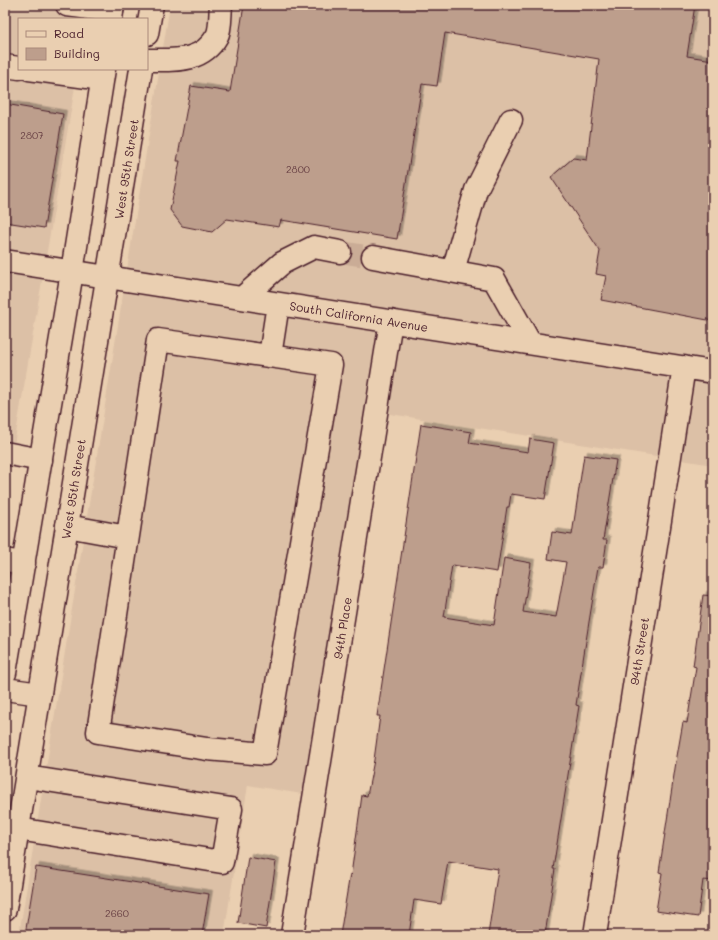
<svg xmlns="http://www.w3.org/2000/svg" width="718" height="940" font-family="Mali,sans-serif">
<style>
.built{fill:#dcc0a6}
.building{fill:#bd9e8c;stroke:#4a1f2b;filter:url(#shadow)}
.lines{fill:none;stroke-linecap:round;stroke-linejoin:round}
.minor-tunnel{stroke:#caac96;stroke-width:22;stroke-dasharray:22 11;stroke-linecap:butt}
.minor-casing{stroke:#4a1f2b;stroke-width:25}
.major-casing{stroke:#4a1f2b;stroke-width:25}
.minor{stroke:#eacfb1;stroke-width:22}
.major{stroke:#eacfb1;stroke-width:22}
.labels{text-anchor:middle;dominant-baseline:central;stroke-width:3;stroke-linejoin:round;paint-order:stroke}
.number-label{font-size:10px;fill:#673f43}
.street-label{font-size:12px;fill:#4a1f2b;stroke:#eacfb1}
</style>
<defs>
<filter id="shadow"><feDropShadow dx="3.5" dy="-3.5" stdDeviation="0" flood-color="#0004"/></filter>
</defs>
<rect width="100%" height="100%" fill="#eacfb1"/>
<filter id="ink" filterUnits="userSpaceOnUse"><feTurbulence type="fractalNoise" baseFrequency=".025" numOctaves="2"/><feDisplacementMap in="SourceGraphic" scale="8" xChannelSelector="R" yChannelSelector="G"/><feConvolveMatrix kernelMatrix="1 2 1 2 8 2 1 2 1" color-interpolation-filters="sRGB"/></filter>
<g filter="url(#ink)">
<path class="built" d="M 5,5 L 89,5 L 87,19 L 19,19 L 19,69 L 78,69 L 5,498 Z
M 170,5 L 713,5 L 713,465 L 365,410 L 302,794 L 248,785 L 224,935 L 19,935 Z"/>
<path class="building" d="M 244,5 L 695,5 L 687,56 L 713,60 L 713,321 L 601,300 L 606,276 L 596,274 L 600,251 L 551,177 L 573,158 L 587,160 L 599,59 L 445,33 L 437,86 L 422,84 L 397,239 L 281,220 L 279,227 L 227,219 L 212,232 L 182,226 L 170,210 L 180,161 L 177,161 L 191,86 L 230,92 Z
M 5,104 L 63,114 L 44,228 L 5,222 Z
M 421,424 L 471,432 L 469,443 L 528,452 L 530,439 L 554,443 L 545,499 L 511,494 L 509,507 L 507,507 L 497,572 L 452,565 L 444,617 L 494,625 L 504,558 L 531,563 L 523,612 L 556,617 L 566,562 L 548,559 L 552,532 L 572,535 L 584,455 L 616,460 L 603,540 L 607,540 L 603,567 L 598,567 L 589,622 L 576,705 L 579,706 L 553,869 L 555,869 L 545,935 L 488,935 L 498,869 L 448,861 L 441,904 L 414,900 L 409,935 L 340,935 L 350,874 L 351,875 L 362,795 L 367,796 L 374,760 L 380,716 L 377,716 Z
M 703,595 L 713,596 L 713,881 L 703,880 L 698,917 L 656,911 L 662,873 L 659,872 L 676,762 L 683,722 L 687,723 L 696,667 L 693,666 Z
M 248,857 L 276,862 L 266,928 L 238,923 Z
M 36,867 L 209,894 L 202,935 L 25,935 Z"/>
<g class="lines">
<path class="minor-tunnel" d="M 340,252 L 373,257"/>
<defs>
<path id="minor" d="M 67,5 L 112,11
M 147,60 C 174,60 202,63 217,36 C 221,29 220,14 221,5
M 5,66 L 19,68
M 29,69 L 102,79
M 373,257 L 494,279 L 530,343
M 5,261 L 713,372
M 453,271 L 476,190 L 511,120
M 242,298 L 282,263 L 314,247 L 340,252
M 158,340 L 331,365 L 265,754 L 207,749 L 98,732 Z
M 270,356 L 278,304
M 5,453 L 41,460
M 67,526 L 127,537
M 5,560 L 24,563
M 5,689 L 40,694
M 18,829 L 222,862 L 231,809 L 27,777
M 292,935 L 391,321
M 595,935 L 684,367"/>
<path id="major" d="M 111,19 L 113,5
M 147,34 L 152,5
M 5,673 L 72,272 L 104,69
M 5,909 L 141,69"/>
</defs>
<use href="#minor" class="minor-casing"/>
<use href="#major" class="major-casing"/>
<use href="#minor" class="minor"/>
<use href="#major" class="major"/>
</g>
</g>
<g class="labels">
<g class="number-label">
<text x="32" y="135">2807</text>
<text x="298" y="169">2800</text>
<text x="117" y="913">2660</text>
</g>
<g class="street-label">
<text transform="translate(126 169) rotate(-81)">West 95th Street</text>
<text transform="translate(359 316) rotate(9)">South California Avenue</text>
<text transform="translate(73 489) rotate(-81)">West 95th Street</text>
<text transform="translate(342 628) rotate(-81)">94th Place</text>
<text transform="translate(639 651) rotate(-81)">94th Street</text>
</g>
</g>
<rect width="718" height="940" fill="none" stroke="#eacfb1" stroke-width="20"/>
<rect x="10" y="10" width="698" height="920" fill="none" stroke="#4a1f2b" stroke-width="1.5" filter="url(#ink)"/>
<rect x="18" y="18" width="130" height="52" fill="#eacfb1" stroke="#aa897b"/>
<rect x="26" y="31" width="20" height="6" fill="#eacfb1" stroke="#aa897b"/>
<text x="54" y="38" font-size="12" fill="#4a1f2b">Road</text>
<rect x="26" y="48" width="20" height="12" fill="#bd9e8c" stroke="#aa897b"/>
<text x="54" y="58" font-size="12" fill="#4a1f2b">Building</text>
</svg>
